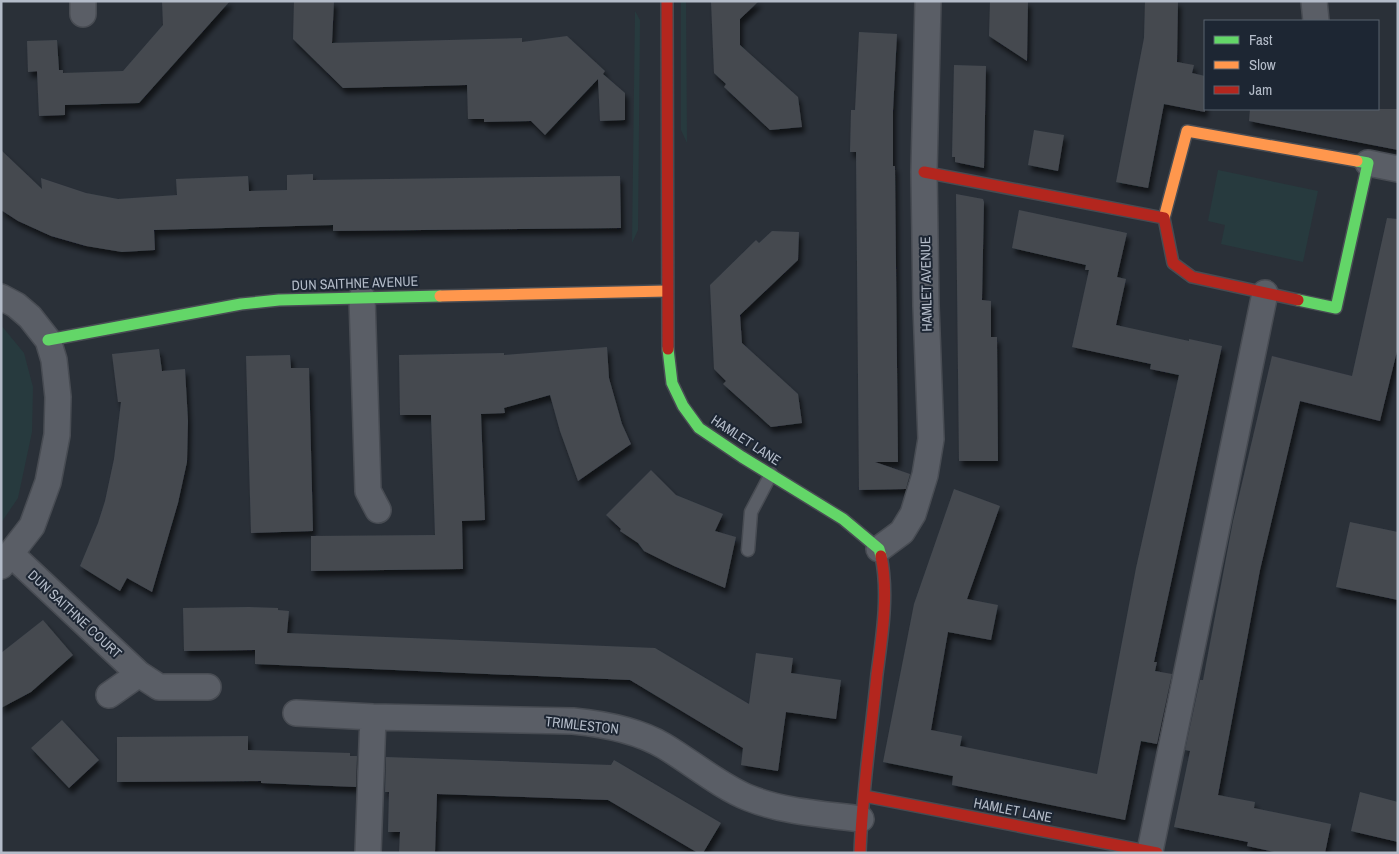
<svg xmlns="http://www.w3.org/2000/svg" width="1399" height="854" font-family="'Archivo Narrow',sans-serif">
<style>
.green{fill:#273a3e}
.building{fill:#444950;filter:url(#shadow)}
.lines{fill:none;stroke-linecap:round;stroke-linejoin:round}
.lane-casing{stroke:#484c53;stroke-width:15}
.street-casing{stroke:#484c53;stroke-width:28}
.fast-casing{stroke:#484c53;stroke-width:14}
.slow-casing{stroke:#484c53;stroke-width:14}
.jam-casing{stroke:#484c53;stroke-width:14}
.lane{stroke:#5a5e66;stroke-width:12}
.street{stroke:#5a5e66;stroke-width:25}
.fast{stroke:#63d668;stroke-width:11}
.slow{stroke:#ff974d;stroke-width:11}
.jam{stroke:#b3261e;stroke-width:11}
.labels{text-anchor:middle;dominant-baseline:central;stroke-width:4;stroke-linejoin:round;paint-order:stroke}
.street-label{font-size:14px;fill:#b4bcc9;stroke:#1d2633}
</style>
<defs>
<filter id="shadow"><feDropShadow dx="3" dy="5.5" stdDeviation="2.5" flood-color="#0009"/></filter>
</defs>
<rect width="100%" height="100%" fill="#2a3038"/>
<path class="green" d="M 681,1 L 686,1 L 687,143 L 681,130 Z
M 635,11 L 640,20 L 638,230 L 632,243 Z
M 1218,170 L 1318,191 L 1303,262 L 1221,244 L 1225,225 L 1208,221 Z
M 1,325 L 24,353 L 33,387 L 32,432 L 18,498 L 1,523 Z"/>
<path class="building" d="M 162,1 L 230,1 L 139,103 L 65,105 L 65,115 L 39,116 L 37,71 L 39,71 L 28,72 L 27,41 L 57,40 L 59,70 L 63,70 L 63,73 L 123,71 L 163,25 Z
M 294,1 L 334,1 L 332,43 L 522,38 L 522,42 L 567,36 L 605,71 L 603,74 L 625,93 L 625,120 L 600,121 L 598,79 L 545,135 L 531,121 L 484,122 L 484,119 L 468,119 L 467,85 L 343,88 L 293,39 Z
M 711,1 L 759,1 L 740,19 L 740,45 L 798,97 L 802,127 L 770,130 L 724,87 L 726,84 L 714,73 Z
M 990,1 L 1028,1 L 1027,61 L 989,36 Z
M 1145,1 L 1178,1 L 1177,62 L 1194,65 L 1192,73 L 1205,76 L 1205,112 L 1164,104 L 1148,188 L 1116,182 L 1144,38 Z
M 859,32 L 897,34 L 893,111 L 893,166 L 895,166 L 898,462 L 875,462 L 910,474 L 906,489 L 859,490 L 856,152 L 850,152 L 851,110 L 855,110 Z
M 954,65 L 986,66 L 984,168 L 955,162 L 955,157 L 952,157 Z
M 1250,109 L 1398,109 L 1398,150 L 1249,121 Z
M 1034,130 L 1064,135 L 1058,171 L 1028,165 Z
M 1,150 L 42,189 L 41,178 L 86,193 L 118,199 L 177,195 L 176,179 L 248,176 L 249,191 L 287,190 L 287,175 L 313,174 L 313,180 L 620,176 L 621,228 L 333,231 L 333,225 L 154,230 L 155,250 L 122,252 L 86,246 L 51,236 L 18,221 L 1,210 Z
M 956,194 L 983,199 L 984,202 L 982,300 L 991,301 L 991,337 L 997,337 L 998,461 L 959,461 Z
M 1019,210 L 1127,233 L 1117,277 L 1126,279 L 1116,325 L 1189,341 L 1189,339 L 1222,346 L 1154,662 L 1157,662 L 1155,671 L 1172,674 L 1157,744 L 1141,741 L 1125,820 L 952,785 L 953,776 L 883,762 L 914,604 L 954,489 L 1000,506 L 967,599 L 998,605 L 991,640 L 948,632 L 931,730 L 962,736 L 960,746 L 1097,774 L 1136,568 L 1179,375 L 1150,369 L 1151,364 L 1072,347 L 1089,270 L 1085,270 L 1086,265 L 1012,248 Z
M 1387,218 L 1398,219 L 1398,347 L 1380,421 L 1300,401 L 1260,570 L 1218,795 L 1255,802 L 1254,808 L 1331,824 L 1325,853 L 1279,853 L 1247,846 L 1248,842 L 1174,827 L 1190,751 L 1185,750 L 1200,680 L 1203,680 L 1233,521 L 1272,356 L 1352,376 Z
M 772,231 L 799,232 L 798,260 L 740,315 L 742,343 L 798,394 L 802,423 L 771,427 L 723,384 L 726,381 L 714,369 L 710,285 L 756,240 L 759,243 Z
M 607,347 L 609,378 L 622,424 L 631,444 L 578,481 L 560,431 L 550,395 L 504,408 L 505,413 L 481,414 L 485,520 L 462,521 L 463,569 L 311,571 L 311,536 L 435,535 L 431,415 L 400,415 L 399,355 L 504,353 L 504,355 Z
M 159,349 L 162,371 L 185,369 L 188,421 L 187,462 L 178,503 L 152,592 L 127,578 L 120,591 L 80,566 L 98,523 L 105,501 L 114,459 L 121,402 L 118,402 L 112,354 Z
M 290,355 L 291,368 L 309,368 L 313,531 L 251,533 L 246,356 Z
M 651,470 L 676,495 L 723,514 L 715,531 L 736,537 L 725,588 L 674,566 L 644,551 L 638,543 L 620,531 L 621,529 L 606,515 Z
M 1350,522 L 1398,532 L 1398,600 L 1336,587 Z
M 249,607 L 278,608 L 278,610 L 289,611 L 287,633 L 655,648 L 749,704 L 756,653 L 793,658 L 791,673 L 841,680 L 836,719 L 786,712 L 778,771 L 741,765 L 743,748 L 630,680 L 255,664 L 255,650 L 184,651 L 183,608 Z
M 43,620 L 73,655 L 31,692 L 1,708 L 1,653 Z
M 62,720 L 99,760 L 69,788 L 31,748 Z
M 248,736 L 248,750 L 350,753 L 350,756 L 357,756 L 356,787 L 261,783 L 261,781 L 117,782 L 117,737 Z
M 386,757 L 611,765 L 614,760 L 721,823 L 703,853 L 698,853 L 608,800 L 437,794 L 435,853 L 399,853 L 400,832 L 388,832 L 389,792 L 385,792 Z
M 1360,792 L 1398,802 L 1398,842 L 1351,831 Z"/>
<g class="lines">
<defs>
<path id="lane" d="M 748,550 L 751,512 L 771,474"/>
<path id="street" d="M 83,1 L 83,14
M 1314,1 L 1316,21
M 1368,163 L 1398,169
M 1,297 L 16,305 L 30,317 L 48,340 L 54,360 L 58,397 L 57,435 L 48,482 L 32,526 L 1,566
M 362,297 L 368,491 L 378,510
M 879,549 L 902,532 L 913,514 L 925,475 L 931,439 L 926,306 L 924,172 L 928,1
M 11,554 L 139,674 L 159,687 L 208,687
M 109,695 L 139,674
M 296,713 L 373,717 L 573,721 C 604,724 637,730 664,746 C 691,762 721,787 749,798 C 784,812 823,814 861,819
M 1150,851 L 1265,293
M 368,853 L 373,717"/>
<path id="fast" d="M 1298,300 L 1336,308 L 1368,163 L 1357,161
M 48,340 L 241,304 L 279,300 L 440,296
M 668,349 L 672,383 L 683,406 L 699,428 L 742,457 L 843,519 L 879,549 L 881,556"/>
<path id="slow" d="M 1164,218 L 1187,131 L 1357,161
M 440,296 L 667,291"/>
<path id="jam" d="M 667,1 L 668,349
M 924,172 L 1164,218 L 1173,263 L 1192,277 L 1298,300
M 864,796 L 1157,853
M 860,853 C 862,793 871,734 877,674 C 882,636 889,594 881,556"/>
</defs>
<use href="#lane" class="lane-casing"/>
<use href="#street" class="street-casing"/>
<use href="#fast" class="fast-casing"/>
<use href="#slow" class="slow-casing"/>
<use href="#jam" class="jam-casing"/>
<use href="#lane" class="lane"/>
<use href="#street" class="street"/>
<use href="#fast" class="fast"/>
<use href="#slow" class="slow"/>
<use href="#jam" class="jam"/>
</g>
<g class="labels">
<g class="street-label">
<text transform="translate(355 283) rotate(-2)">DUN SAITHNE AVENUE</text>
<text transform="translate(926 284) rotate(-91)">HAMLET AVENUE</text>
<text transform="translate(746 440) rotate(33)">HAMLET LANE</text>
<text transform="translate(75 614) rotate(43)">DUN SAITHNE COURT</text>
<text transform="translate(582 725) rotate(6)">TRIMLESTON</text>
<text transform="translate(1013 810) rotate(11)">HAMLET LANE</text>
</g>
</g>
<rect width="1399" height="854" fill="none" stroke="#b4bcc9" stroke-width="5"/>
<rect x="1204" y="20" width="175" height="90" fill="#1d2633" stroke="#59626f"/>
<rect x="1214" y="36" width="25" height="8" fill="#63d668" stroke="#59626f"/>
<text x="1249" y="45" font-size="15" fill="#b4bcc9">Fast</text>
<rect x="1214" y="61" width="25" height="8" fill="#ff974d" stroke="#59626f"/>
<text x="1249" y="70" font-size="15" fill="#b4bcc9">Slow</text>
<rect x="1214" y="86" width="25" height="8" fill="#b3261e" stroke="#59626f"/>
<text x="1249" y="95" font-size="15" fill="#b4bcc9">Jam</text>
</svg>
